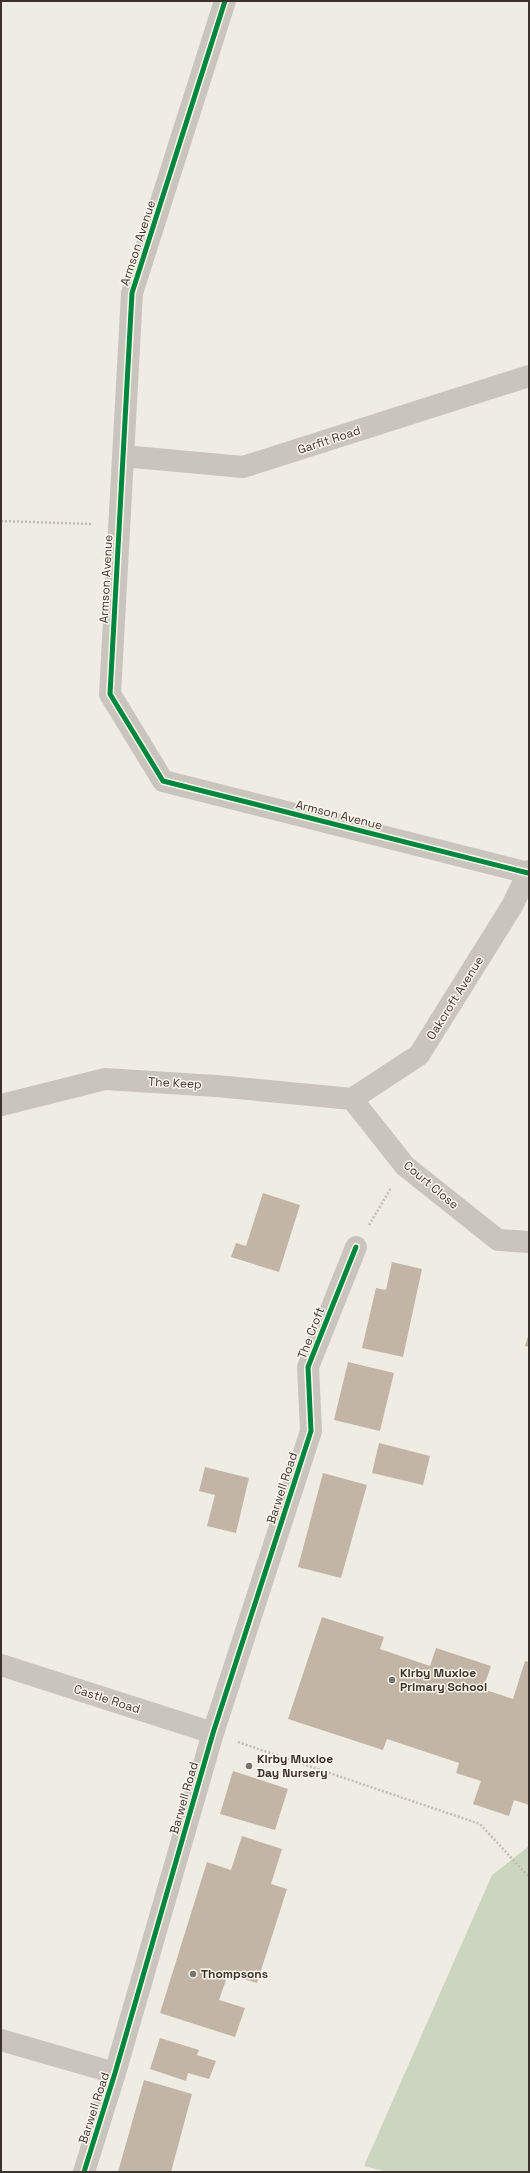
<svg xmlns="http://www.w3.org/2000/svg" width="530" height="2173" font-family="'Space Grotesk',sans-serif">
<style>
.green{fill:#ccd5bf}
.building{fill:#c2b5a6}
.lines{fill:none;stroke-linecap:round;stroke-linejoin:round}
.path{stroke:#c1bdb6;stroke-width:2.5;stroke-dasharray:2 2;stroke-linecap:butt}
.street{stroke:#c9c5bd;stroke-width:22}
.cycleway-casing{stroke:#fbf7ed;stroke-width:8}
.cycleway{stroke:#00873e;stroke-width:5}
.poi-dot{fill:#79746c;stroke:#fbf7ed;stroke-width:1.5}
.labels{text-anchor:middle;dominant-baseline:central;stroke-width:3;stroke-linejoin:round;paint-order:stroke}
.street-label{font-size:12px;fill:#3a332b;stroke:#fbf7ed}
.poi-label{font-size:12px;font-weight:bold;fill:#3a332b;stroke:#fbf7ed;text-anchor:start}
</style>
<rect width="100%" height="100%" fill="#efece4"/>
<path class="green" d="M 529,1846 L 529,2172 L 387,2172 L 364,2166 L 492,1875 Z"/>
<path class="building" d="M 263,1193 L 300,1205 L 279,1272 L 231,1257 L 236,1243 L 246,1246 Z
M 392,1262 L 422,1269 L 403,1357 L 362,1348 L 376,1288 L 386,1290 Z
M 529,1333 L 529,1347 L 525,1346 Z
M 348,1362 L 394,1373 L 380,1431 L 334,1420 Z
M 379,1443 L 430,1456 L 423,1485 L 372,1473 Z
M 205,1467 L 249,1478 L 236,1533 L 207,1526 L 215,1495 L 199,1491 Z
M 323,1473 L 367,1485 L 341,1578 L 298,1567 Z
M 322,1617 L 384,1637 L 380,1649 L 430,1666 L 436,1648 L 491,1666 L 483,1689 L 513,1699 L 525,1661 L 529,1662 L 529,1805 L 514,1800 L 509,1816 L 473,1804 L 481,1781 L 456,1773 L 459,1763 L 387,1739 L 383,1750 L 288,1719 Z
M 233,1771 L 288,1789 L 275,1830 L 220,1814 Z
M 242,1836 L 282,1849 L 271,1884 L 287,1889 L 257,1983 L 228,1974 L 219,2000 L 245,2008 L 235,2037 L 160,2013 L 207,1862 L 231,1870 Z
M 160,2038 L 199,2050 L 197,2055 L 216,2061 L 209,2079 L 188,2073 L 186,2081 L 150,2069 Z
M 144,2080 L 192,2094 L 171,2172 L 118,2172 Z"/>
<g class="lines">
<path class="path" d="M 1,521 L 92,524
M 369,1225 L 391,1188
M 238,1742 L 480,1824 L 529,1877"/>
<path class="street" d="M 225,1 L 132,293 L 110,694 L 163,781 L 528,873
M 123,456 L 243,467 L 529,376
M 352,1099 L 419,1055 L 512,906 L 529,871
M 352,1099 L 405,1166 L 498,1240 L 529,1242
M 1,1105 L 105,1079 L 216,1086 L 352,1099
M 1,1665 L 213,1733
M 1,2040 L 115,2073
M 84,2172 L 115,2073 L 213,1733 L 311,1431 L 308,1367 L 356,1247"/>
<defs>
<path id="cycleway" d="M 225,1 L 132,293 L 110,694 L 163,781 L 528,873
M 84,2172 L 115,2073 L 213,1733 L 311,1431 L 308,1367 L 356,1247"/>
</defs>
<use href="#cycleway" class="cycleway-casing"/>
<use href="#cycleway" class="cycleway"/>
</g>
<g class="poi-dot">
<circle cx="392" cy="1680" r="4"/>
<circle cx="249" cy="1766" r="4"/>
<circle cx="193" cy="1974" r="4"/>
</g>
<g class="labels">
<g class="street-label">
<text transform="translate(138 243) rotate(-72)">Armson Avenue</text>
<text transform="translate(329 440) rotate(-18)">Garfit Road</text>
<text transform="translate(106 579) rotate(-87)">Armson Avenue</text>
<text transform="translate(339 815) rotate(14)">Armson Avenue</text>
<text transform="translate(455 998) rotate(-58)">Oakcroft Avenue</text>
<text transform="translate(175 1083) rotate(3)">The Keep</text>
<text transform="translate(431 1185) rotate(40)">Court Close</text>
<text transform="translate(311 1333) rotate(-69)">The Croft</text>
<text transform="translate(282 1488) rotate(-72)">Barwell Road</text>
<text transform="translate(107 1699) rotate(18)">Castle Road</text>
<text transform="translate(184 1798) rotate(-74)">Barwell Road</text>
<text transform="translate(94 2108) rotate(-72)">Barwell Road</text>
</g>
<g class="poi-label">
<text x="400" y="1673">Kirby Muxloe<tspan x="400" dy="14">Primary School</tspan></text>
<text x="257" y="1759">Kirby Muxloe<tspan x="257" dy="14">Day Nursery</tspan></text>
<text x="201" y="1974">Thompsons</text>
</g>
</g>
<rect width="530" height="2173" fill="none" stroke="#3a332b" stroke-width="4"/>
</svg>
